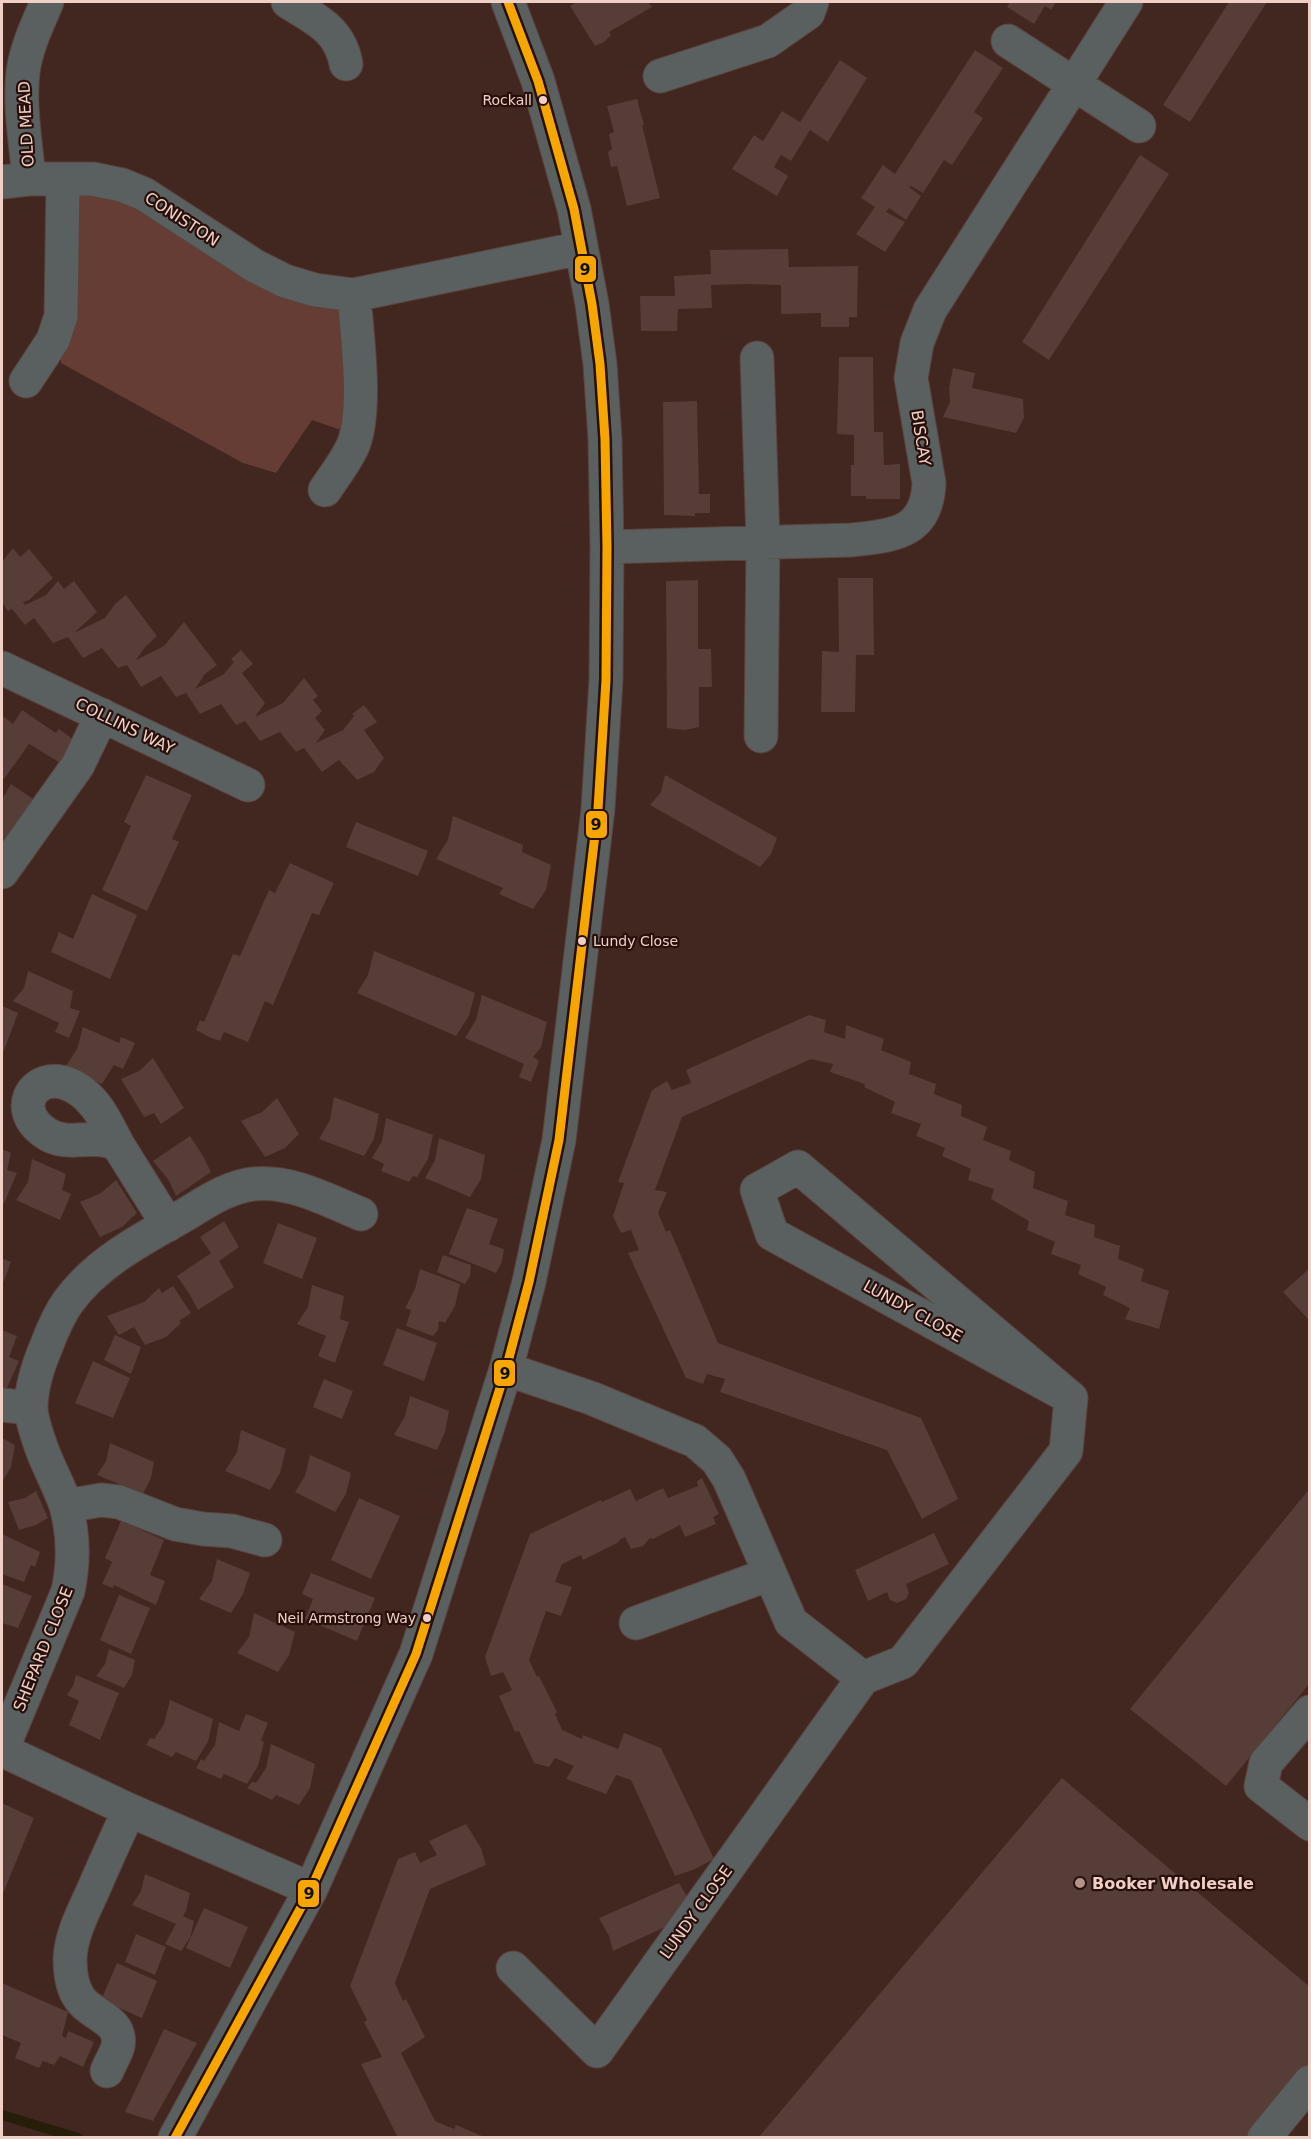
<svg xmlns="http://www.w3.org/2000/svg" width="1311" height="2139" font-family="'DejaVu Sans',sans-serif">
<style>
.green{fill:#653d35}
.lines{fill:none;stroke-linecap:round;stroke-linejoin:round}
.stream{stroke:#261e09;stroke-width:10}
.building{fill:#563d37}
.minor-casing{stroke:#5b433d;stroke-width:35}
.minor{stroke:#5a5f60;stroke-width:33}
.bus-1-casing{stroke:#27100b;stroke-width:14}
.bus-1{stroke:#f7a600;stroke-width:9}
.bus-dot{fill:#f0cfc6;stroke:#27100b;stroke-width:2}
.poi-dot{fill:#b3948c;stroke:#27100b;stroke-width:2}
.labels{text-anchor:middle;dominant-baseline:central;stroke-width:4.5;stroke-linejoin:round;paint-order:stroke}
.bus-label{font-size:14px;fill:#f0cfc6;stroke:#27100b;text-anchor:end}
.street-label{font-size:16px;fill:#f0cfc6;stroke:#27100b}
.poi-label{font-size:16px;font-weight:bold;fill:#f0cfc6;stroke:#27100b;text-anchor:start}
.line-badge{stroke:#27100b;stroke-width:2}
.pale-badge-label{font-size:16px;text-anchor:middle;font-weight:bold;fill:#111}
</style>
<rect width="100%" height="100%" fill="#422620"/>
<path class="green" d="M 93,179 L 255,266 L 354,295 L 358,428 L 338,429 L 312,420 L 276,473 L 243,463 L 61,363 L 63,180 Z"/>
<g class="lines">
<path class="stream" d="M 2,2115 L 78,2138"/>
</g>
<path class="building" d="M 577,2 L 648,2 L 652,7 L 609,32 L 611,35 L 604,42 L 595,46 L 570,6 Z
M 1010,2 L 1056,2 L 1051,10 L 1045,6 L 1034,24 L 1007,7 Z
M 1229,2 L 1267,2 L 1190,122 L 1163,105 Z
M 975,50 L 1003,68 L 974,112 L 983,118 L 952,165 L 944,160 L 923,193 L 911,186 L 909,187 L 921,196 L 906,220 L 889,208 L 886,212 L 905,222 L 885,252 L 856,234 L 875,207 L 861,198 L 883,165 L 895,174 Z
M 840,60 L 867,78 L 828,142 L 810,130 L 791,161 L 781,155 L 774,167 L 788,176 L 777,196 L 732,169 L 754,135 L 763,141 L 782,111 L 800,122 Z
M 637,99 L 644,125 L 642,125 L 660,198 L 627,206 L 617,166 L 611,167 L 608,152 L 612,149 L 609,134 L 614,132 L 607,106 Z
M 1140,155 L 1169,174 L 1049,360 L 1022,342 Z
M 788,249 L 789,267 L 858,266 L 857,317 L 849,317 L 849,327 L 821,327 L 821,313 L 781,314 L 781,285 L 748,284 L 711,285 L 712,308 L 678,309 L 677,331 L 641,331 L 640,296 L 675,296 L 674,276 L 711,274 L 710,250 Z
M 839,357 L 873,357 L 874,432 L 883,432 L 884,465 L 900,464 L 900,499 L 866,499 L 866,496 L 851,496 L 851,465 L 854,465 L 854,435 L 837,434 Z
M 953,368 L 975,373 L 972,388 L 1023,399 L 1024,418 L 1016,433 L 943,417 L 950,402 L 949,388 Z
M 697,401 L 699,494 L 710,494 L 710,513 L 695,513 L 695,516 L 664,515 L 663,402 Z
M 13,548 L 20,557 L 29,549 L 53,578 L 29,600 L 23,602 L 25,605 L 46,595 L 58,581 L 64,589 L 74,581 L 97,612 L 74,633 L 105,618 L 116,603 L 126,595 L 157,636 L 146,646 L 136,660 L 164,646 L 184,622 L 217,665 L 205,674 L 195,689 L 223,675 L 234,662 L 231,659 L 241,650 L 253,664 L 242,673 L 265,703 L 255,717 L 283,703 L 304,678 L 318,696 L 313,700 L 322,711 L 315,718 L 325,730 L 316,743 L 343,730 L 354,716 L 352,714 L 364,705 L 377,722 L 364,730 L 384,758 L 374,772 L 357,780 L 339,760 L 322,772 L 304,748 L 296,752 L 280,732 L 260,741 L 245,721 L 236,725 L 221,704 L 200,714 L 186,693 L 176,697 L 161,676 L 141,687 L 127,665 L 118,668 L 102,648 L 83,658 L 68,637 L 53,643 L 34,618 L 25,625 L 12,609 L 8,611 L 2,602 L 2,562 Z
M 838,578 L 873,578 L 874,655 L 856,655 L 855,712 L 821,712 L 822,651 L 839,652 Z
M 698,580 L 698,649 L 711,649 L 712,687 L 699,687 L 699,727 L 685,730 L 667,728 L 666,581 Z
M 22,710 L 56,733 L 59,729 L 82,746 L 67,767 L 29,744 L 4,779 L 2,777 L 2,718 L 3,716 L 13,724 Z
M 146,775 L 192,795 L 172,839 L 179,842 L 147,911 L 102,890 L 131,826 L 124,822 Z
M 665,775 L 777,838 L 771,854 L 760,867 L 650,805 L 661,792 Z
M 11,784 L 33,799 L 2,846 L 2,799 Z
M 453,816 L 523,845 L 522,852 L 551,865 L 546,890 L 533,909 L 499,894 L 503,888 L 436,859 L 448,840 Z
M 356,822 L 428,851 L 418,876 L 346,847 Z
M 290,863 L 334,883 L 319,915 L 312,913 L 273,1005 L 265,1001 L 248,1042 L 224,1032 L 220,1041 L 209,1037 L 196,1030 L 200,1020 L 204,1022 L 233,954 L 240,956 L 269,890 L 275,893 Z
M 92,894 L 137,915 L 110,979 L 51,952 L 59,932 L 73,939 Z
M 374,951 L 475,993 L 469,1016 L 456,1036 L 357,993 L 368,975 Z
M 28,971 L 73,991 L 70,1008 L 80,1011 L 69,1038 L 55,1032 L 59,1023 L 13,1001 L 24,988 Z
M 482,995 L 547,1022 L 541,1047 L 533,1057 L 539,1061 L 531,1082 L 519,1077 L 524,1064 L 465,1038 L 476,1020 Z
M 2,1006 L 18,1013 L 2,1056 Z
M 809,1015 L 826,1020 L 824,1032 L 845,1039 L 846,1025 L 884,1039 L 881,1050 L 911,1062 L 909,1074 L 936,1084 L 934,1094 L 962,1105 L 961,1116 L 987,1127 L 983,1140 L 1011,1151 L 1009,1160 L 1035,1172 L 1033,1188 L 1068,1201 L 1065,1215 L 1095,1225 L 1094,1237 L 1120,1246 L 1118,1259 L 1144,1269 L 1141,1281 L 1169,1291 L 1159,1329 L 1125,1319 L 1130,1308 L 1103,1295 L 1106,1287 L 1078,1274 L 1081,1265 L 1051,1254 L 1055,1242 L 1027,1230 L 1029,1221 L 991,1199 L 994,1189 L 968,1180 L 971,1169 L 942,1156 L 945,1148 L 916,1136 L 921,1124 L 891,1113 L 895,1102 L 864,1087 L 865,1084 L 830,1072 L 833,1064 L 811,1059 L 682,1117 L 655,1190 L 667,1192 L 658,1213 L 666,1232 L 670,1230 L 718,1343 L 921,1418 L 958,1499 L 922,1519 L 887,1450 L 720,1392 L 725,1379 L 707,1374 L 703,1384 L 686,1378 L 628,1253 L 639,1250 L 631,1230 L 621,1233 L 613,1216 L 624,1183 L 618,1182 L 652,1090 L 667,1081 L 672,1090 L 691,1083 L 686,1070 Z
M 83,1027 L 119,1043 L 121,1037 L 135,1043 L 123,1069 L 114,1065 L 102,1084 L 65,1067 L 77,1049 Z
M 153,1058 L 184,1108 L 161,1124 L 154,1113 L 144,1117 L 121,1079 L 139,1071 Z
M 334,1097 L 379,1114 L 374,1139 L 364,1156 L 319,1139 L 330,1120 Z
M 277,1098 L 299,1134 L 285,1148 L 265,1157 L 241,1121 L 262,1112 Z
M 386,1118 L 433,1135 L 428,1159 L 417,1177 L 413,1176 L 409,1182 L 381,1171 L 384,1164 L 372,1158 L 382,1141 Z
M 190,1136 L 203,1156 L 211,1172 L 176,1196 L 168,1179 L 153,1161 Z
M 439,1138 L 485,1155 L 481,1179 L 470,1197 L 425,1178 L 435,1160 Z
M 2,1149 L 11,1153 L 7,1170 L 17,1173 L 2,1208 Z
M 32,1159 L 66,1174 L 62,1190 L 71,1194 L 60,1220 L 16,1200 L 28,1182 Z
M 116,1180 L 137,1213 L 122,1227 L 100,1237 L 80,1202 L 101,1193 Z
M 467,1208 L 498,1219 L 489,1244 L 504,1249 L 502,1262 L 496,1273 L 449,1254 Z
M 224,1221 L 239,1247 L 219,1261 L 234,1287 L 198,1310 L 190,1295 L 177,1276 L 211,1253 L 200,1237 Z
M 278,1223 L 317,1238 L 302,1279 L 263,1263 Z
M 443,1255 L 471,1265 L 470,1276 L 465,1284 L 437,1272 Z
M 2,1258 L 11,1262 L 2,1286 Z
M 1310,1268 L 1310,1321 L 1283,1292 Z
M 420,1269 L 460,1284 L 455,1306 L 445,1323 L 439,1321 L 438,1330 L 433,1336 L 406,1326 L 411,1310 L 405,1308 L 415,1289 Z
M 312,1285 L 344,1296 L 340,1319 L 349,1322 L 335,1363 L 318,1356 L 326,1336 L 297,1324 L 308,1307 Z
M 173,1286 L 191,1313 L 179,1321 L 181,1323 L 166,1337 L 145,1345 L 134,1327 L 119,1335 L 107,1316 L 144,1302 L 159,1288 L 162,1293 Z
M 397,1328 L 437,1343 L 424,1381 L 383,1365 Z
M 2,1330 L 17,1336 L 9,1357 L 19,1361 L 2,1399 Z
M 115,1335 L 141,1347 L 131,1374 L 104,1360 Z
M 93,1361 L 130,1378 L 113,1418 L 75,1403 Z
M 324,1379 L 353,1391 L 342,1419 L 313,1407 Z
M 410,1396 L 449,1411 L 445,1432 L 437,1450 L 394,1435 L 405,1416 Z
M 241,1430 L 286,1449 L 280,1473 L 270,1490 L 225,1471 L 237,1452 Z
M 2,1438 L 15,1445 L 11,1467 L 2,1482 Z
M 110,1443 L 154,1462 L 151,1478 L 143,1494 L 97,1475 L 106,1461 Z
M 310,1455 L 351,1473 L 346,1494 L 335,1512 L 295,1492 L 305,1476 Z
M 702,1478 L 719,1514 L 713,1517 L 716,1524 L 685,1537 L 680,1525 L 653,1539 L 650,1538 L 643,1546 L 631,1549 L 625,1537 L 619,1540 L 619,1542 L 583,1560 L 581,1555 L 562,1564 L 555,1582 L 572,1587 L 561,1616 L 546,1611 L 529,1660 L 537,1677 L 539,1676 L 557,1712 L 555,1714 L 562,1730 L 582,1739 L 583,1735 L 618,1749 L 624,1733 L 661,1748 L 714,1859 L 695,1869 L 675,1876 L 631,1780 L 616,1775 L 606,1794 L 566,1779 L 574,1766 L 555,1758 L 549,1767 L 534,1763 L 519,1731 L 515,1732 L 499,1696 L 512,1690 L 503,1672 L 491,1676 L 485,1657 L 530,1534 L 601,1500 L 602,1502 L 630,1489 L 636,1501 L 663,1488 L 668,1498 L 698,1486 L 697,1481 Z
M 1310,1488 L 1310,1683 L 1226,1786 L 1130,1709 Z
M 36,1491 L 48,1518 L 36,1525 L 19,1530 L 8,1502 L 25,1498 Z
M 359,1498 L 400,1516 L 371,1579 L 331,1560 Z
M 121,1521 L 164,1540 L 150,1575 L 165,1581 L 156,1605 L 114,1585 L 113,1588 L 102,1584 L 112,1562 L 105,1558 Z
M 934,1533 L 949,1564 L 906,1584 L 909,1593 L 906,1599 L 897,1603 L 890,1600 L 887,1592 L 868,1601 L 855,1570 Z
M 2,1534 L 40,1552 L 35,1567 L 31,1565 L 24,1582 L 2,1574 Z
M 217,1559 L 250,1573 L 243,1594 L 231,1613 L 199,1599 L 212,1581 Z
M 311,1573 L 375,1598 L 357,1641 L 305,1619 L 313,1599 L 302,1594 Z
M 2,1584 L 32,1596 L 18,1628 L 2,1623 Z
M 119,1595 L 150,1608 L 131,1654 L 100,1640 Z
M 254,1613 L 295,1632 L 289,1655 L 278,1672 L 237,1653 L 249,1637 Z
M 109,1649 L 135,1660 L 132,1675 L 124,1688 L 96,1676 L 105,1664 Z
M 76,1675 L 119,1693 L 100,1740 L 69,1725 L 79,1701 L 67,1695 L 73,1686 Z
M 170,1700 L 213,1719 L 208,1742 L 196,1761 L 176,1752 L 172,1757 L 146,1745 L 150,1738 L 154,1739 L 164,1724 Z
M 246,1714 L 268,1723 L 261,1740 L 264,1742 L 258,1766 L 247,1784 L 224,1774 L 221,1779 L 196,1768 L 201,1759 L 204,1761 L 215,1745 L 219,1722 L 239,1731 Z
M 271,1744 L 315,1764 L 310,1788 L 299,1805 L 276,1795 L 272,1800 L 247,1788 L 252,1782 L 256,1783 L 266,1768 Z
M 1062,1778 L 1310,1987 L 1310,2068 L 1251,2138 L 758,2138 Z
M 2,1803 L 34,1818 L 2,1896 Z
M 466,1824 L 481,1848 L 486,1865 L 430,1889 L 395,1983 L 403,2001 L 406,1999 L 425,2037 L 401,2053 L 435,2121 L 454,2129 L 456,2125 L 487,2138 L 398,2138 L 361,2064 L 382,2057 L 364,2022 L 367,2020 L 350,1986 L 398,1859 L 415,1852 L 420,1863 L 437,1855 L 429,1841 Z
M 145,1874 L 190,1893 L 186,1911 L 183,1916 L 194,1921 L 190,1938 L 181,1951 L 165,1944 L 176,1924 L 132,1905 L 141,1891 Z
M 679,1883 L 689,1900 L 693,1914 L 613,1951 L 609,1936 L 599,1918 Z
M 204,1908 L 248,1927 L 230,1968 L 186,1948 Z
M 136,1934 L 166,1947 L 155,1975 L 125,1962 Z
M 117,1963 L 157,1981 L 142,2018 L 101,2000 Z
M 2,1983 L 68,2012 L 62,2036 L 66,2038 L 68,2031 L 94,2042 L 83,2067 L 60,2056 L 54,2065 L 43,2061 L 39,2068 L 15,2058 L 21,2043 L 2,2035 Z
M 164,2029 L 197,2043 L 153,2121 L 125,2112 Z"/>
<g class="lines">
<defs>
<path id="minor" d="M 288,2 C 315,19 340,29 346,64
M 1126,2 L 1074,84 L 1139,126
M 660,76 L 768,41 L 808,13 L 812,2
M 29,179 C 26,144 19,107 23,72 C 26,48 38,23 47,2
M 2,182 L 29,179 L 93,179 L 122,185 L 144,194 L 255,266 L 285,281 L 315,290 L 354,295 L 581,248
M 757,358 L 763,541 L 761,736
M 26,381 L 53,340 L 61,316 L 63,180
M 325,490 C 334,476 348,459 354,443 C 367,406 357,335 354,295
M 607,547 L 852,540 C 893,535 927,534 929,483 L 911,378 L 917,343 L 930,310 L 1074,84 L 1008,41
M 2,668 L 248,785
M 2,872 L 78,765 L 102,715
M 118,1145 C 111,1132 104,1116 95,1105 C 50,1050 0,1104 47,1134 C 69,1148 96,1132 118,1145 L 168,1225
M 506,1369 L 591,1398 L 695,1441 L 717,1460 L 729,1479 L 791,1622 L 863,1678
M 2,1405 L 31,1408
M 66,1506 L 101,1500 L 119,1502 L 175,1524 L 203,1529 L 232,1531 L 265,1540
M 636,1623 L 770,1574
M 1310,1712 L 1266,1763 L 1261,1786 L 1310,1824
M 2,1750 L 68,1591 C 74,1563 74,1535 66,1506 C 60,1488 50,1470 43,1452 C 38,1438 32,1423 31,1408 C 31,1387 38,1366 46,1347 C 52,1331 58,1316 68,1302 C 96,1263 142,1239 183,1216 C 205,1203 227,1187 253,1184 C 291,1180 327,1200 361,1214
M 2,1750 L 129,1810 L 311,1889
M 513,1968 L 597,2051 L 863,1678 L 903,1662 L 1066,1451 L 1071,1398 L 798,1167 L 757,1190 L 772,1234 L 1071,1398
M 107,2071 C 110,2063 116,2054 118,2046 C 123,2020 91,2015 80,1999 C 72,1988 70,1972 70,1959 C 71,1933 85,1909 95,1886 C 106,1860 118,1835 129,1810
M 175,2138 L 311,1889 L 416,1654 L 506,1369 L 529,1282 L 559,1140 L 598,809 L 606,680 L 607,547 L 605,439 L 600,364 L 592,304 L 574,209 L 538,81 L 508,2
M 1264,2138 L 1310,2082"/>
</defs>
<use href="#minor" class="minor-casing"/>
<use href="#minor" class="minor"/>
<defs>
<path id="bus-1" d="M 175,2138 L 311,1889 L 416,1654 L 506,1369 L 529,1282 L 559,1140 L 598,809 L 606,680 L 607,547 L 605,439 L 600,364 L 592,304 L 574,209 L 538,81 L 508,2"/>
</defs>
<use href="#bus-1" class="bus-1-casing"/>
<use href="#bus-1" class="bus-1"/>
</g>
<g class="bus-dot">
<circle cx="543" cy="100" r="5"/>
<circle cx="582" cy="941" r="5"/>
<circle cx="427" cy="1618" r="5"/>
</g>
<circle class="poi-dot" cx="1080" cy="1883" r="6"/>
<g class="labels">
<g class="bus-label">
<text x="532" y="100">Rockall</text>
<text x="593" y="941" text-anchor="start">Lundy Close</text>
<text x="416" y="1618">Neil Armstrong Way</text>
</g>
<g class="street-label">
<text transform="translate(26 124) rotate(-93)">OLD MEAD</text>
<text transform="translate(182 219) rotate(33)">CONISTON</text>
<text transform="translate(921 438) rotate(81)">BISCAY</text>
<text transform="translate(125 726) rotate(26)">COLLINS WAY</text>
<text transform="translate(913 1311) rotate(29)">LUNDY CLOSE</text>
<text transform="translate(43 1649) rotate(-68)">SHEPARD CLOSE</text>
<text transform="translate(696 1912) rotate(-54)">LUNDY CLOSE</text>
</g>
<g class="poi-label">
<text x="1092" y="1883">Booker Wholesale</text>
</g>
</g>
<g class="line-badge">
<rect x="574" y="255" width="23" height="28" rx="6" fill="#f7a600"/>
<rect x="585" y="810" width="23" height="29" rx="6" fill="#f7a600"/>
<rect x="493" y="1359" width="23" height="28" rx="6" fill="#f7a600"/>
<rect x="297" y="1879" width="23" height="29" rx="6" fill="#f7a600"/>
</g>
<g class="pale-badge-label">
<text x="585" y="275">9</text>
<text x="596" y="830">9</text>
<text x="505" y="1379">9</text>
<text x="309" y="1899">9</text>
</g>
<rect width="1311" height="2139" fill="none" stroke="#f0cfc6" stroke-width="6"/>
</svg>
